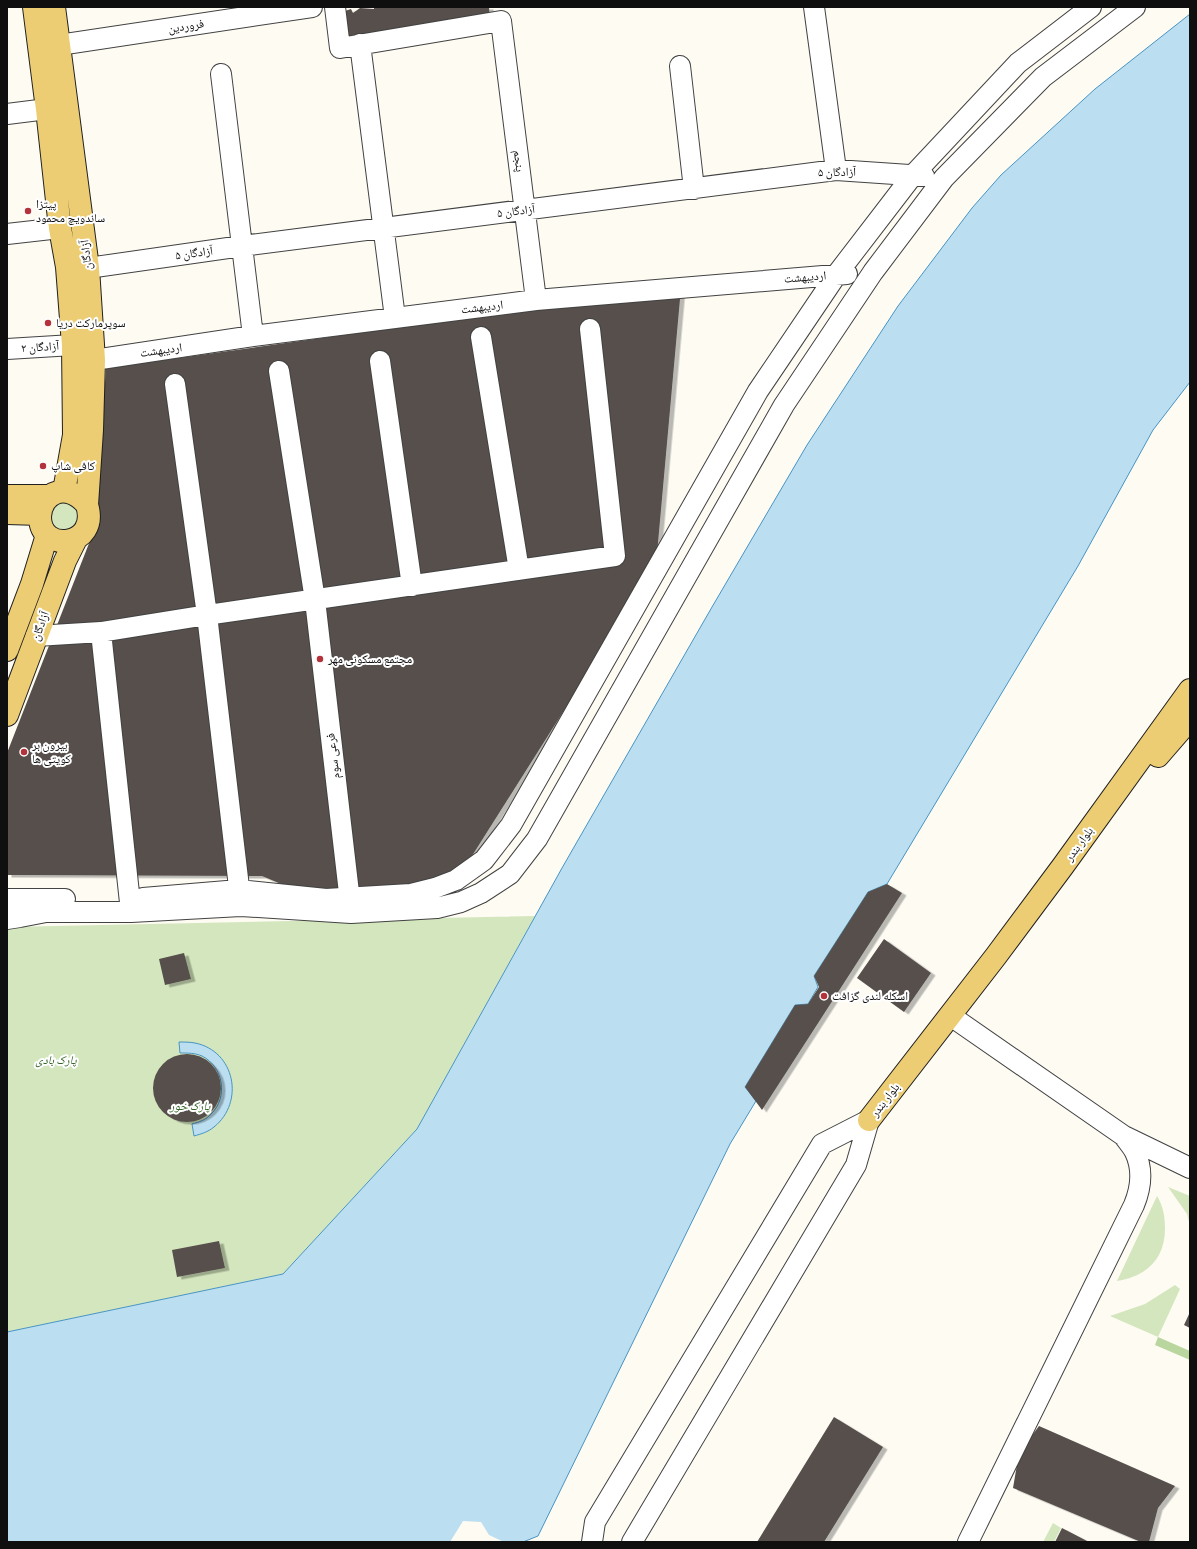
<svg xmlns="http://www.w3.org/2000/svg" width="1197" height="1549" font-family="Bitter,'Noto Naskh Arabic',serif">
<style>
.green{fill:#d4e6be}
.forest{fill:#b9d69f}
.water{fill:#bbdef1;stroke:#4894c2}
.pier{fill:#fefbf3}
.building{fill:#57504c;filter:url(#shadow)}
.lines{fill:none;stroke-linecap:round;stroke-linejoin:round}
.minor-casing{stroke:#424242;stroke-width:22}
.major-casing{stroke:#202020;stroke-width:24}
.minor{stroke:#fff;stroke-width:20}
.major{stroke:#edcd74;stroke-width:22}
.poi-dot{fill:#b4323b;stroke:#fff;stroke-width:1.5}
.labels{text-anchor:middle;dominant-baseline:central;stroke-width:4;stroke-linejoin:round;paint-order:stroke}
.street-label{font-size:12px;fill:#0f0f0f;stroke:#fff}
.poi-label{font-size:12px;fill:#0f0f0f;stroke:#fff;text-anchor:start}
.park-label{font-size:12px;font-style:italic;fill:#326224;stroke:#fff}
</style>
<defs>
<filter id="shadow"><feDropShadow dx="4.5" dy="2.5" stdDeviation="0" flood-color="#0004"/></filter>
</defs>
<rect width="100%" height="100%" fill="#fefbf3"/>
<path class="green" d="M 65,495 L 86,521 L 55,536 L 45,508 Z
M 535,916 L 417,1129 L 283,1274 L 7,1332 L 7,927 Z
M 1168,1187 L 1190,1196 L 1190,1226 L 1187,1214 Z
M 1157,1196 C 1163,1206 1165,1216 1165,1228 C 1165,1259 1147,1276 1117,1281 Z
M 1175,1285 L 1180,1289 L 1158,1337 L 1110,1316 L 1145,1304 Z
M 1053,1523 L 1061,1528 L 1054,1542 L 1043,1542 Z"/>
<path class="forest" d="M 1158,1337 L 1190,1351 L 1190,1360 L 1155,1345 Z"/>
<path class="water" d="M 1190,14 L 1190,382 L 1153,430 L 1078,566 L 887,884 L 868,892 L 814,976 L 818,987 L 808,1004 L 795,1005 L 745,1087 L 756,1101 L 730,1144 L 538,1536 L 523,1542 L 7,1542 L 7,1332 L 283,1274 L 417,1129 L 562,868 L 712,607 L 807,445 L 898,306 L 972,208 L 1001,175 L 1095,89 Z
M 179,1042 C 184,1042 190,1042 195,1043 C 235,1051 245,1102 214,1127 C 208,1132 201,1134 194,1136 L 192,1124 C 199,1122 206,1120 211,1114 C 228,1098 224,1067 202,1056 C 195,1053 188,1053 180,1053 Z
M168 1089a17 17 0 1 1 34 0a17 17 0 1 1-34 0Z"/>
<path class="pier" d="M 463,1521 L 481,1522 L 489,1535 L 504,1542 L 450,1542 Z"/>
<path class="building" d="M 374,7 L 489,7 L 490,20 L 343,45 L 339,13 L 351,9 L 353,13 L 360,8 L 374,9 Z
M 681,288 L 656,565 L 458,878 L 351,913 L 262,876 L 7,875 L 7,753 L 95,528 L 106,368 Z
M 887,884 L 902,893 L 762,1110 L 745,1087 L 795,1005 L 808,1004 L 819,987 L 814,976 L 868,892 Z
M 884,939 L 931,973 L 904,1012 L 857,978 Z
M 184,953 L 191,979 L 165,985 L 159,959 Z
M153 1088a34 34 0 1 1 68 0a34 34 0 1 1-68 0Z
M 219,1241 L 225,1268 L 177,1277 L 172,1250 Z
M 1190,1312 L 1190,1328 L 1184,1325 Z
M 834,1417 L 883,1447 L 824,1542 L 757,1542 Z
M 1039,1426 L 1175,1486 L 1158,1508 L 1149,1542 L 1141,1542 L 1013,1488 L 1019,1453 Z
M 1062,1528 L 1089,1542 L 1055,1542 Z"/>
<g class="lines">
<defs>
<path id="minor" d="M 335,7 L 340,48 L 501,21 L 536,300
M 814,7 L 836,170
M 360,44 L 395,318
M 59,45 L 312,7
M 680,66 L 694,189
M 221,74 L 253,336
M 7,114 L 47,109
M 7,234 L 60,228
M 88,268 L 242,246 L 836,170 L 924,176
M 481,337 L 519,570
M 7,349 L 73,345
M 94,360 L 253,336 L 536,300 L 847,274
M 380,361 L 412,586
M 279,371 L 315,600 L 351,910
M 175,384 L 207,615 L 241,904
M 36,636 L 101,632
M 143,898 L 239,890 L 326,899 L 411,894 L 435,888 L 456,880 L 484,860 L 511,825 L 758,391 L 837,274 L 913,175 L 1018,63 L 1091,7
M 7,899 L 65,899
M 131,912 L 101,632 L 207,615 L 615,556 L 590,329
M 7,919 L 20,917 L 46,912 L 131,912 L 241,906 L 351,913 L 437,908 L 461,902 L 481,893 L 510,874 L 537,839 L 784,405 L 873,272 L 944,178 L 1043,77 L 1135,7
M 958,1021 L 1124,1136 C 1127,1141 1132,1146 1135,1152 C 1143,1169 1141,1188 1134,1205 L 968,1542
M 1124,1136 L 1190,1168
M 592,1542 L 595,1522 L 822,1144 L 869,1120 L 856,1165 L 632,1542"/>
<path id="major" d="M 34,7 L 47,109 L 60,228 L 67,267 L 73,345 L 74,435 L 64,491
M 54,7 L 88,268 L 94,360 L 92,430 L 87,505 C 100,547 40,554 40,517 C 40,511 42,505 46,500 C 59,485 77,492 87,505
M 7,496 L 50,496
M 7,513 L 40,514
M 7,650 L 32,584 L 47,535
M 7,715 L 65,561 L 76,539
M 1158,756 L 1190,719
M 869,1120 L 996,956 L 1063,866 L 1190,690"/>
</defs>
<use href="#minor" class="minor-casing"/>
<use href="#major" class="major-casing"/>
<use href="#minor" class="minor"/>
<use href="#major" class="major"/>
</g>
<g class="poi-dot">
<circle cx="28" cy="211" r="4"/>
<circle cx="48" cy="323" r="4"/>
<circle cx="43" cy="466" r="4"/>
<circle cx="320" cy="659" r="4"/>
<circle cx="24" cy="752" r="4"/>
<circle cx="824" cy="996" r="4"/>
</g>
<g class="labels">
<g class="street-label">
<text transform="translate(186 26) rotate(-9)">فروردین</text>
<text transform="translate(519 161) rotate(83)">پنجم</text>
<text transform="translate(837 172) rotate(-1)">آزادگان ۵</text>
<text transform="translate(516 211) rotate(-7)">آزادگان ۵</text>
<text transform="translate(194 253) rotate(-8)">آزادگان ۵</text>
<text transform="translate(86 255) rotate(-97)">آزادگان</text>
<text transform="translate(805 277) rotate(-5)">اردیبهشت</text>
<text transform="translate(482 307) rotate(-7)">اردیبهشت</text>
<text transform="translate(40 347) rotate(-4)">آزادگان ۲</text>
<text transform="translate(161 350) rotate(-8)">اردیبهشت</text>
<text transform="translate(40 626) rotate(-70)">آزادگان</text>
<text transform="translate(333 756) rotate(-97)">فرعی سوم</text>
<text transform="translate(1079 844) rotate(-54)">بلوار بندر</text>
<text transform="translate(885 1100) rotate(-52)">بلوار بندر</text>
</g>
<g class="poi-label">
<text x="36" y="204">پیتزا<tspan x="36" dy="14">ساندویچ محمود</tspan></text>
<text x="56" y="323">سوپرمارکت دریا</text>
<text x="51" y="466">کافی شاپ</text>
<text x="328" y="659">مجتمع مسکونی مهر</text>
<text x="32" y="745">بیرون بر<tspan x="32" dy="14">کویتی ها</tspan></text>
<text x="832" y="996">اسکله لندی گزافت</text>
</g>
<g class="park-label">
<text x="56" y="1060">پارک بادی</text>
<text x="190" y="1106">پارک خور</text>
</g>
</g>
<rect width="1197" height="1549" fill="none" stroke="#0f0f0f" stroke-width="16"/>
</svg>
